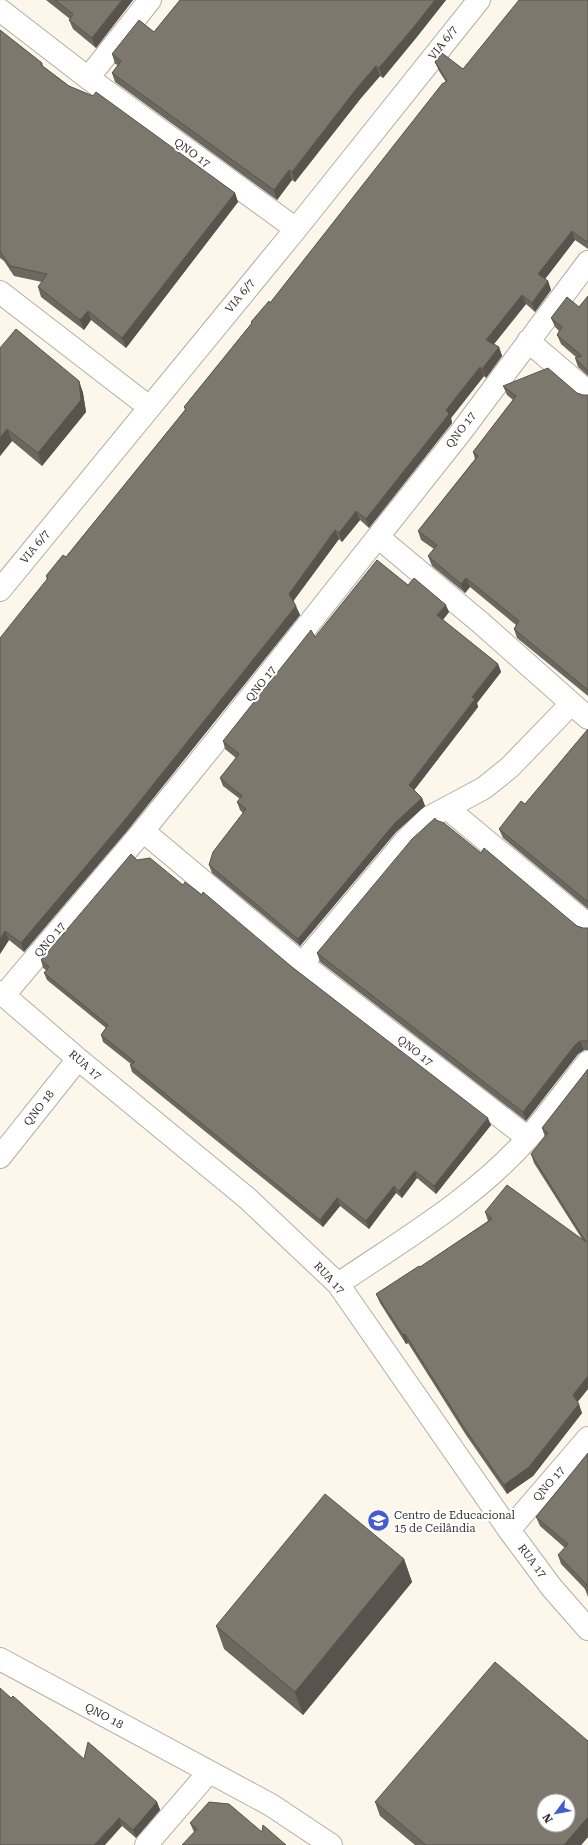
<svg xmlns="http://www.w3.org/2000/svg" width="588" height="1845" font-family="'Roboto Serif',serif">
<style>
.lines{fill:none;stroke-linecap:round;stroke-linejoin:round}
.minor-casing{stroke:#b3aea3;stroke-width:24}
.minor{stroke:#fff;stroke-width:22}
.wall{fill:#6c675f}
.shaded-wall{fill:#58544d}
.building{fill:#7d786e;stroke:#58544d;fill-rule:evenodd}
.labels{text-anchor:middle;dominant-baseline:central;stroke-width:4;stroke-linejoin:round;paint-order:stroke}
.street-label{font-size:11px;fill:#32302c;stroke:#fff}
.poi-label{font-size:11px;fill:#32302c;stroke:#fff;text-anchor:start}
</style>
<rect width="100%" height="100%" fill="#fdf7eb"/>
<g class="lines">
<defs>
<path id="minor" d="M 0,10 L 88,78 L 296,229
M 88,78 L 150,0
M 0,292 L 149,407
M 528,341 L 588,392
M 378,537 L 481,623 L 588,718
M 0,590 L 296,229 L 479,0
M 447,808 L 588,925
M 143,831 L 302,964 L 528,1138
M 302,964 L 406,840 L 428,818 L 484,788 L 510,767 L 571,704
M 0,992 L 78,1059 L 247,1198 L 338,1284 L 509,1530 L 552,1588 L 588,1629
M 4,995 L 143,831 L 212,746 L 461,432 L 588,262
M 0,1157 L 78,1059
M 338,1284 C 403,1240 475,1198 528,1138 C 549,1114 568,1087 588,1062
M 509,1530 L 588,1438
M 0,1659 L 271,1805 L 331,1845
M 146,1845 L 209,1772"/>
</defs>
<use href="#minor" class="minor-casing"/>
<use href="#minor" class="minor"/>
</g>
<path class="wall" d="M 46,0 L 133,0 L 96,48 L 73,29 L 69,20 L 70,19 Z
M 180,0 L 446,0 L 416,38 L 383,78 L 380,76 L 361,98 L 295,182 L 292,180 L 277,200 L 115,82 L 112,73 L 118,65 L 115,64 L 112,54 L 154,32 Z
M 588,0 L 588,249 L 575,240 L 545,279 L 548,281 L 551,290 L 535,312 L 526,304 L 494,344 L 499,347 L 502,356 L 486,378 L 484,376 L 451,418 L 452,423 L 369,528 L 360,520 L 342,542 L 339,539 L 293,601 L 300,615 L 127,831 L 24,952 L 9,940 L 0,954 L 47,580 L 46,576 L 66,557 L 185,410 L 184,407 L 252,323 L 251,322 L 270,303 L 446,82 L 439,71 L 435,62 L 463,69 Z
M 0,30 L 42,63 L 43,66 L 69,86 L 235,193 L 238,202 L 126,348 L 91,320 L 84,330 L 41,297 L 38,287 L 42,282 L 14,276 L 4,261 L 0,258 Z
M 588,296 L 588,376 L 578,367 L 575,358 L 577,358 L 561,344 L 557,335 L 559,331 L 555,327 L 551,318 L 579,307 Z
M 0,348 L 79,381 L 83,393 L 86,412 L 42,466 L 12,441 L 0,456 Z
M 503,386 L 577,393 L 583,395 L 588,395 L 588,696 L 517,638 L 514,629 L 516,625 L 470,587 L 465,593 L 432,566 L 428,556 L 434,549 L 421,540 L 418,531 L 475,459 L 473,452 L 513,400 L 507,395 Z
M 408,585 L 449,612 L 443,620 L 498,664 L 501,672 L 477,703 L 478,707 L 414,790 L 422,798 L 425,806 L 396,832 L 300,946 L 212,873 L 209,865 L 243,813 L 240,810 L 237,802 L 240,799 L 223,786 L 220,778 L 236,758 L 225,749 L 223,741 L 315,637 Z
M 588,729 L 588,909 L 503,838 L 499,829 L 525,804 Z
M 436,820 L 481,853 L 577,926 L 583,928 L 588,928 L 588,1050 L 584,1050 L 578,1054 L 526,1121 L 320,962 L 317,953 Z
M 137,860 L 183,885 L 292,967 L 491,1125 L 436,1194 L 417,1178 L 402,1198 L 396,1193 L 369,1229 L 340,1206 L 323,1227 L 132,1072 L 130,1065 L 131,1064 L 103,1042 L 101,1035 L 106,1028 L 47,980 L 44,973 L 46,970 L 43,968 L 41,960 Z
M 588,1069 L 588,1389 L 577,1402 L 582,1413 L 533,1476 L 507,1494 L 466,1435 L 408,1343 L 406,1344 L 380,1303 L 376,1294 L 420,1267 L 488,1221 L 485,1212 L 582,1239 L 534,1163 L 531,1154 L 545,1137 L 542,1128 Z
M 588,1453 L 588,1597 L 585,1589 L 561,1564 L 558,1555 L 565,1548 L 540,1526 L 536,1517 Z
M 404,1559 L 412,1582 L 303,1715 L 224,1649 L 216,1626 Z
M 588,1741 L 588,1837 L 581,1845 L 415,1845 L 380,1816 L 375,1802 Z
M 84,1759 L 157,1802 L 160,1810 L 136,1838 L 122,1826 Z
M 190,1823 L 262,1832 L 194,1832 Z"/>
<path class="shaded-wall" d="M 122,0 L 133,0 L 96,48 L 92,38 Z
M 435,0 L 446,0 L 416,38 L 383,78 L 379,68 Z
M 376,66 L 380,76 L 361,98 L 295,182 L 292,172 L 357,88 Z
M 289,170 L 292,180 L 277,200 L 274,190 Z
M 235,193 L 238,202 L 126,348 L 122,338 Z
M 572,231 L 575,240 L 542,283 L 538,274 Z
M 548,281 L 551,290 L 535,312 L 532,303 Z
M 522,295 L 526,304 L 490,349 L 486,340 Z
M 88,311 L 91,320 L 84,330 L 80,320 Z
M 499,347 L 502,356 L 486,378 L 482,369 Z
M 480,367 L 484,376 L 451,418 L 452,423 L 369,528 L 366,519 L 446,410 Z
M 79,381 L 83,393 L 86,412 L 42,466 L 38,453 Z
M 7,429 L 12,441 L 0,456 L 0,438 Z
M 356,511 L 360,520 L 342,542 L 339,533 Z
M 335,530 L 339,539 L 292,603 L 289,594 Z
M 466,578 L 470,587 L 465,593 L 461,584 Z
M 446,605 L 449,612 L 440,623 L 437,615 Z
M 296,606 L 300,615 L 127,831 L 24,952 L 21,943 Z
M 498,664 L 501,672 L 477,703 L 478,707 L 412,793 L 409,785 L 472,697 Z
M 422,798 L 425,806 L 396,832 L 300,946 L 298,939 L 394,824 Z
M 5,931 L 9,940 L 0,954 L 0,939 Z
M 580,1041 L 584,1050 L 578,1054 L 526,1121 L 523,1112 L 575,1045 Z
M 488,1118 L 491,1125 L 436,1194 L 434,1186 Z
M 415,1171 L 417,1178 L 402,1198 L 399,1191 Z
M 394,1186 L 396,1193 L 369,1229 L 366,1221 Z
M 337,1198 L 340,1206 L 323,1227 L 320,1220 Z
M 405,1334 L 408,1343 L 406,1344 L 403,1335 Z
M 588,1376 L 588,1389 L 576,1404 L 573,1395 Z
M 579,1404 L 582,1413 L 533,1476 L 507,1494 L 504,1485 Z
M 404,1559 L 412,1582 L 303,1715 L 295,1692 Z
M 157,1802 L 160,1810 L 136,1838 L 133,1830 Z
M 588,1817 L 588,1837 L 581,1845 L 564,1845 Z
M 119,1818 L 122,1826 L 105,1845 L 94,1845 Z"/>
<path class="building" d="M 55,0 L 122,0 L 92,38 L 69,20 L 73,14 Z
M 180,0 L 435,0 L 413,28 L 379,68 L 376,66 L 357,88 L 292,172 L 289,170 L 274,190 L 112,73 L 121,61 L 112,54 L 139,20 L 154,32 Z
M 519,0 L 588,0 L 588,241 L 585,241 L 572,231 L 538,274 L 548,281 L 532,303 L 522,295 L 486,340 L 499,347 L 482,369 L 480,367 L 446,410 L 449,414 L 366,519 L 356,511 L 339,533 L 335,530 L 289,594 L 296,606 L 124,821 L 21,943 L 5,931 L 0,939 L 0,638 L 48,578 L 46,576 L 63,555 L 66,557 L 186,409 L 184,407 L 252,323 L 251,322 L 269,301 L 270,303 L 442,84 L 447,81 L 435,62 L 442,53 L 463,69 Z
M 0,30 L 42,63 L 41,65 L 69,86 L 93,96 L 96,92 L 235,193 L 122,338 L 88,311 L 80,320 L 38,287 L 47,274 L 10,266 L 0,251 Z
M 588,296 L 588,371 L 575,358 L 582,356 L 557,335 L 562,327 L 551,318 L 567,297 L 579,307 Z
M 16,329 L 79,381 L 81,400 L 38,453 L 7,429 L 0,438 L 0,348 Z
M 548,368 L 577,393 L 583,395 L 588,395 L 588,690 L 514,629 L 519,621 L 466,578 L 461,584 L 428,556 L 437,545 L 418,531 L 478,456 L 473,452 L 516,396 L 503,386 Z
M 377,560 L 408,585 L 414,578 L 446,605 L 437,615 L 498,664 L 472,697 L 475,699 L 409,785 L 422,798 L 394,824 L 298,939 L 209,865 L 213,852 L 246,809 L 237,802 L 242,796 L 220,778 L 239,754 L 223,741 L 311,630 L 315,637 Z
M 588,729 L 588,902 L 499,829 L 521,801 L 525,804 Z
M 435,818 L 436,820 L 444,823 L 481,853 L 484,848 L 577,926 L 583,928 L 588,928 L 588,1041 L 580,1041 L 575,1045 L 523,1112 L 317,953 L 412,839 Z
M 131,854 L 137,860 L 150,858 L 183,885 L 185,882 L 202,895 L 203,892 L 292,967 L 488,1118 L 434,1186 L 415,1171 L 399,1191 L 394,1186 L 366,1221 L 337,1198 L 320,1220 L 130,1065 L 135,1062 L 101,1035 L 108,1025 L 44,973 L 49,967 L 41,960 Z
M 588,1069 L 588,1376 L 573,1395 L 579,1404 L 529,1467 L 504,1485 L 463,1426 L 405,1334 L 403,1335 L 376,1294 L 419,1266 L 420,1267 L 492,1219 L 485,1212 L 507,1185 L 586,1242 L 531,1154 L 548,1133 L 542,1128 Z
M 588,1453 L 588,1591 L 585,1588 L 587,1585 L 558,1555 L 568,1544 L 536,1517 Z
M 325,1494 L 404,1559 L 295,1692 L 216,1626 Z
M 495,1662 L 588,1741 L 588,1817 L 564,1845 L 426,1845 L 375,1802 ZM 544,1801 L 568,1801 L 568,1825 L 544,1825 Z
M 0,1688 L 11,1698 L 13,1696 L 84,1759 L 88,1742 L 157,1802 L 133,1830 L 119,1818 L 94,1845 L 0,1845 Z
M 209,1802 L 229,1804 L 262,1832 L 263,1825 L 286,1845 L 182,1845 L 197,1829 L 190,1823 Z"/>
<defs>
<symbol id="school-disc" viewBox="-11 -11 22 22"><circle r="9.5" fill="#415dcf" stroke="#fff"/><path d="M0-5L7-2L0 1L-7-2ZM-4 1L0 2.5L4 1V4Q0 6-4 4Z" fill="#fff"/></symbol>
</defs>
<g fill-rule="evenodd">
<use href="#school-disc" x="366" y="1508" width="25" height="25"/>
</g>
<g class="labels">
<g class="street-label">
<text transform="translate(443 43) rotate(-52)">VIA 6/7</text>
<text transform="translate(192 153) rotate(36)">QNO 17</text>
<text transform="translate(240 296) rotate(-51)">VIA 6/7</text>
<text transform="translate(461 430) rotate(-53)">QNO 17</text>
<text transform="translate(35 547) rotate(-51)">VIA 6/7</text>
<text transform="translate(261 684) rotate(-52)">QNO 17</text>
<text transform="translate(50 940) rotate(-50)">QNO 17</text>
<text transform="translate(415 1051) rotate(38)">QNO 17</text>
<text transform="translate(85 1065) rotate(40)">RUA 17</text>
<text transform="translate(39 1108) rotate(-52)">QNO 18</text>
<text transform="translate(329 1278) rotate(47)">RUA 17</text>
<text transform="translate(549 1484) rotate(-49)">QNO 17</text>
<text transform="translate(532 1561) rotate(53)">RUA 17</text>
<text transform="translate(104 1716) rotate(28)">QNO 18</text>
</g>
<g class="poi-label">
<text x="394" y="1515">Centro de Educacional<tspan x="394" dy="13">15 de Ceilândia</tspan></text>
</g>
</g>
<g transform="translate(556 1813) rotate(238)"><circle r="19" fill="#ffffff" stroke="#adacab"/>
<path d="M0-3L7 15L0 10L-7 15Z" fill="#415dcf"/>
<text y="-6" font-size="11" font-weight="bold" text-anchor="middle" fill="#32302c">N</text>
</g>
</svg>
